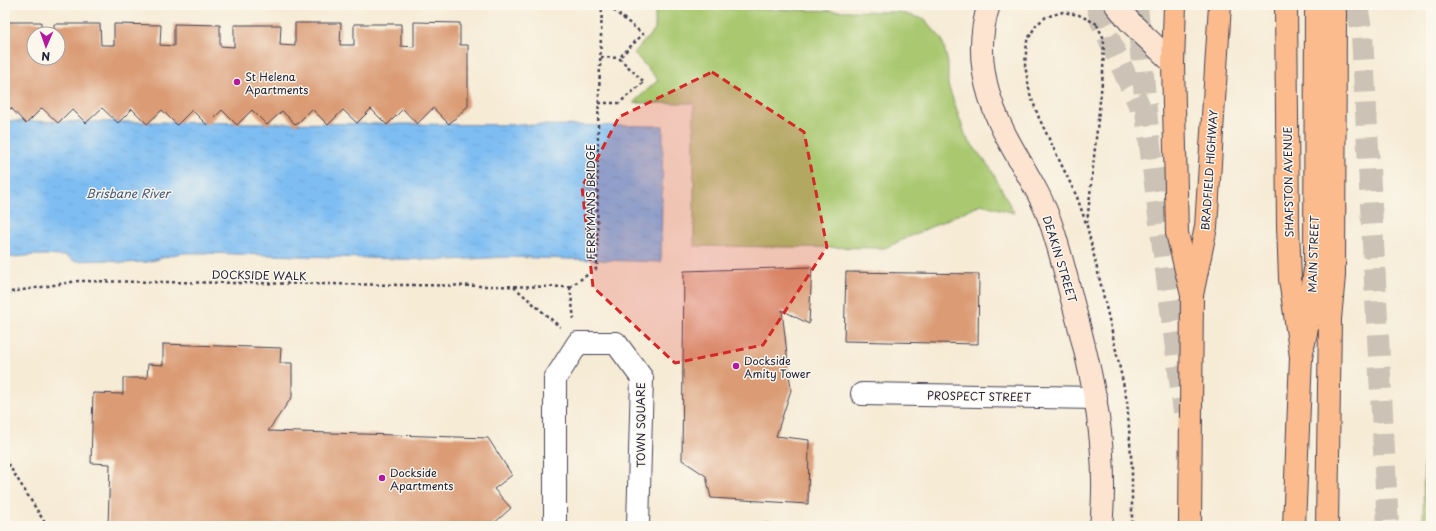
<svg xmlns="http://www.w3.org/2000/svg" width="1436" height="531" font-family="'Playpen Sans',sans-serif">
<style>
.green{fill:#a9c870;stroke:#667556}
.water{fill:url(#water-ripples);stroke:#507096}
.building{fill:#da9b74}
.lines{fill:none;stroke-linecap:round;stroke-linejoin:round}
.highway-tunnel{stroke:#ccc3b6;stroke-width:22;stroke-dasharray:22 11;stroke-linecap:butt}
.street-casing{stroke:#424052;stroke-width:24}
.secondary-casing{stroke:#424052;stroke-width:24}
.primary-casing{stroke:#424052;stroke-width:24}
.highway-casing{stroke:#424052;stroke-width:24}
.path{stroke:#424052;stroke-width:2.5;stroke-dasharray:3 3;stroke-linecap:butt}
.street{stroke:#fff;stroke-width:22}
.secondary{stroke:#fde4d1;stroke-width:22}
.primary{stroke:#fbbb8d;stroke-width:22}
.highway{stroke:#fbbb8d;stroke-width:22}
.marked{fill:#d62828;fill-opacity:0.2;stroke:#d62828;stroke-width:3;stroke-dasharray:8 5;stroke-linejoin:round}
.poi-dot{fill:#b5179e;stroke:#fbf7ec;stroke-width:1.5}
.labels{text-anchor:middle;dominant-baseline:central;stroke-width:3;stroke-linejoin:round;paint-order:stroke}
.poi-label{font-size:11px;fill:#22223b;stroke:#fbf7ec;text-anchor:start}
.street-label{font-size:11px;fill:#22223b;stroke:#fbf7ec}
.water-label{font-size:12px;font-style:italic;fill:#42587b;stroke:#fbf7ec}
</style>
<defs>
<pattern id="water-ripples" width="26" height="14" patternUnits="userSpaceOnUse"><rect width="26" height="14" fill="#7ebdf2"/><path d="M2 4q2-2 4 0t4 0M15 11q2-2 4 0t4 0" fill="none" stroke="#6da2d0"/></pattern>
</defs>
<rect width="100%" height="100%" fill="#fbf7ec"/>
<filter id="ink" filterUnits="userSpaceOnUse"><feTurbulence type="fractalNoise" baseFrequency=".025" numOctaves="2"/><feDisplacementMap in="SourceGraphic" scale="8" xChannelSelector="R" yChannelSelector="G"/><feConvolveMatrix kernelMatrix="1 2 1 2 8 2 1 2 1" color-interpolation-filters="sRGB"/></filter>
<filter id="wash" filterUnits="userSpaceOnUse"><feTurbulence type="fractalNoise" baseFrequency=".012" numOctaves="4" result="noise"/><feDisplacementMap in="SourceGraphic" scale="16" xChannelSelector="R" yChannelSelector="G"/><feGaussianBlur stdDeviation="0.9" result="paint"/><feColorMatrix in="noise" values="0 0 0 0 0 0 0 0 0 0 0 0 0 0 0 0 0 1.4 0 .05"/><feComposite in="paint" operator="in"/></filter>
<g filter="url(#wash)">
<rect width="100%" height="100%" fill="#f6ebd5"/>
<path class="green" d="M 655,7 L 898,12 L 924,19 L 942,39 L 948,63 L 948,85 L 966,137 L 991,169 L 1014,213 L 981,204 L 885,248 L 694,246 L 694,103 L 633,103 L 658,80 L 634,53 L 655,29 Z
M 1424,449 L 1431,450 L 1431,526 L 1423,526 Z"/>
<path class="water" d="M 5,121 L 663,126 L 661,262 L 508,257 L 448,260 L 398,259 L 205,253 L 181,253 L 147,262 L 121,263 L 109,260 L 74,261 L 67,256 L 35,255 L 5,258 Z"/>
<g id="blocks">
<path class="building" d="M 5,22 L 41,22 L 41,34 L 34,34 L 34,58 L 58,58 L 58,34 L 54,34 L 54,24 L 100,24 L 101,45 L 114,45 L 114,24 L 161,25 L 160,45 L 174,46 L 174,24 L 220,25 L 220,46 L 234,47 L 234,25 L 281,25 L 280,45 L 295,46 L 295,23 L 341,23 L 340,45 L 354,45 L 354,24 L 401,24 L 401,46 L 414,47 L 414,22 L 460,23 L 460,45 L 468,45 L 468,106 L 449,124 L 433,108 L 417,124 L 403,109 L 387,125 L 371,109 L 357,123 L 343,110 L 328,125 L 312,109 L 296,125 L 282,111 L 267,125 L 252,110 L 237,125 L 222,110 L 207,125 L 192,110 L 177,125 L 162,110 L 147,124 L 132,109 L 118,123 L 102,108 L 86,123 L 72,109 L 58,123 L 42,108 L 26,124 L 11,108 L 5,114 Z
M 812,267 L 809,324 L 782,310 L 791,390 L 776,436 L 809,440 L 808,504 L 711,498 L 706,476 L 682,460 L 684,271 Z
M 846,272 L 979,274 L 978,344 L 844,341 Z
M 163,344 L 281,348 L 280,363 L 292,363 L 292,397 L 268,431 L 488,438 L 512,475 L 494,489 L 511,508 L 491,526 L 305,526 L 268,525 L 268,526 L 108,526 L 110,464 L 91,463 L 93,393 L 123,394 L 123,378 L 147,378 L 148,364 L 163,365 Z
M 762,523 L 804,525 L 804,526 L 762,526 Z"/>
</g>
</g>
<g filter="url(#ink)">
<use href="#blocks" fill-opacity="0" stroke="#424052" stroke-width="1"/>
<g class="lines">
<path class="highway-tunnel" d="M 1097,5 L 1101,21 L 1140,107
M 1137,5 L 1147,121 L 1184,412
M 1357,5 L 1362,35 L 1388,526"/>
<defs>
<path id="street" d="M 862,394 L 1096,398
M 555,526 L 555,379 L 578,343 L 616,343 L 642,378 L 638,526"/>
<path id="secondary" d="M 989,5 C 972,55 987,104 1013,149 C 1027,174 1042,197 1051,224 C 1060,250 1066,276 1073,303 C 1093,377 1109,449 1101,526
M 1116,5 L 1130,22 L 1173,63"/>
<path id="primary" d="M 1175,5 L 1173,63 L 1177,233 L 1192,295
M 1286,5 L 1288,226 L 1290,279 L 1301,357"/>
<path id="highway" d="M 1190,526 L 1192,295 L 1206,227 L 1220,5
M 1294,526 L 1301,357 L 1309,318 L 1315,269 L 1316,10 L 1317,5
M 1327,526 L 1330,319 L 1334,276 L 1335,12 L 1334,5"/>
</defs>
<use href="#street" class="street-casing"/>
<use href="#secondary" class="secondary-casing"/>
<use href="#primary" class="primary-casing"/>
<use href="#highway" class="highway-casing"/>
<path class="path" d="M 1097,24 L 1079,15 L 1063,12 L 1046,17 L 1036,25 L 1027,41 L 1025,65 L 1030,94 L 1039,118 L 1077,197 L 1087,226 L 1112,332 L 1127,401 L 1132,469 L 1132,526
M 601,57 L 619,58
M 599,103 L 619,103 L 644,82 L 619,58 L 643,34 L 607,5
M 1087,223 L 1103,73 L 1104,39 L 1097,25
M 514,287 L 560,327
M 570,287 L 597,268 L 598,126 L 602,5
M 570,287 L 574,319
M 5,293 L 78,281 L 570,287
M 5,459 L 47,526"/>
<use href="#street" class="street"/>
<use href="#secondary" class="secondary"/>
<use href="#primary" class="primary"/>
<use href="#highway" class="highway"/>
</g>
</g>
<path class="marked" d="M 712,72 L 804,132 L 827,247 L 763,345 L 675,363 L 593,287 L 582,187 L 619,117 Z"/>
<g class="poi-dot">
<circle cx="237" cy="82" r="4"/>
<circle cx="736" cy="366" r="4"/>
<circle cx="382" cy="478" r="4"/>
</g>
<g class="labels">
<g class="poi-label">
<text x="245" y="76">St Helena<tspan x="245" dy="13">Apartments</tspan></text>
<text x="744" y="360">Dockside<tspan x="744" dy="13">Amity Tower</tspan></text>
<text x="390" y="472">Dockside<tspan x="390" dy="13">Apartments</tspan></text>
</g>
<g class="street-label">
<text transform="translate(1209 170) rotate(-86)">BRADFIELD HIGHWAY</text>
<text transform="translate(1288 182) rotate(-91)">SHAFSTON AVENUE</text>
<text transform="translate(590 202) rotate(-90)">FERRYMANS BRIDGE</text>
<text transform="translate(1313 254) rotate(-88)">MAIN STREET</text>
<text transform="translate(1060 259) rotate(73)">DEAKIN STREET</text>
<text transform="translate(259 275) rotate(1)">DOCKSIDE WALK</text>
<text transform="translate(979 396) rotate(1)">PROSPECT STREET</text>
<text transform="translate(640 425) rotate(-90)">TOWN SQUARE</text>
</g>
<g class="water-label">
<text x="128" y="193">Brisbane River</text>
</g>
</g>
<rect width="1436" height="531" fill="none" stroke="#fbf7ec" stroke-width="20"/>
<g transform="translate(46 46) rotate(182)"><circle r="19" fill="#fbf7ec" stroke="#a4a2a5"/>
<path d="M0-3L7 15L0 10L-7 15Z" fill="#b5179e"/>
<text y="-6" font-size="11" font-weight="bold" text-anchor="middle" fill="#22223b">N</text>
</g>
</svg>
